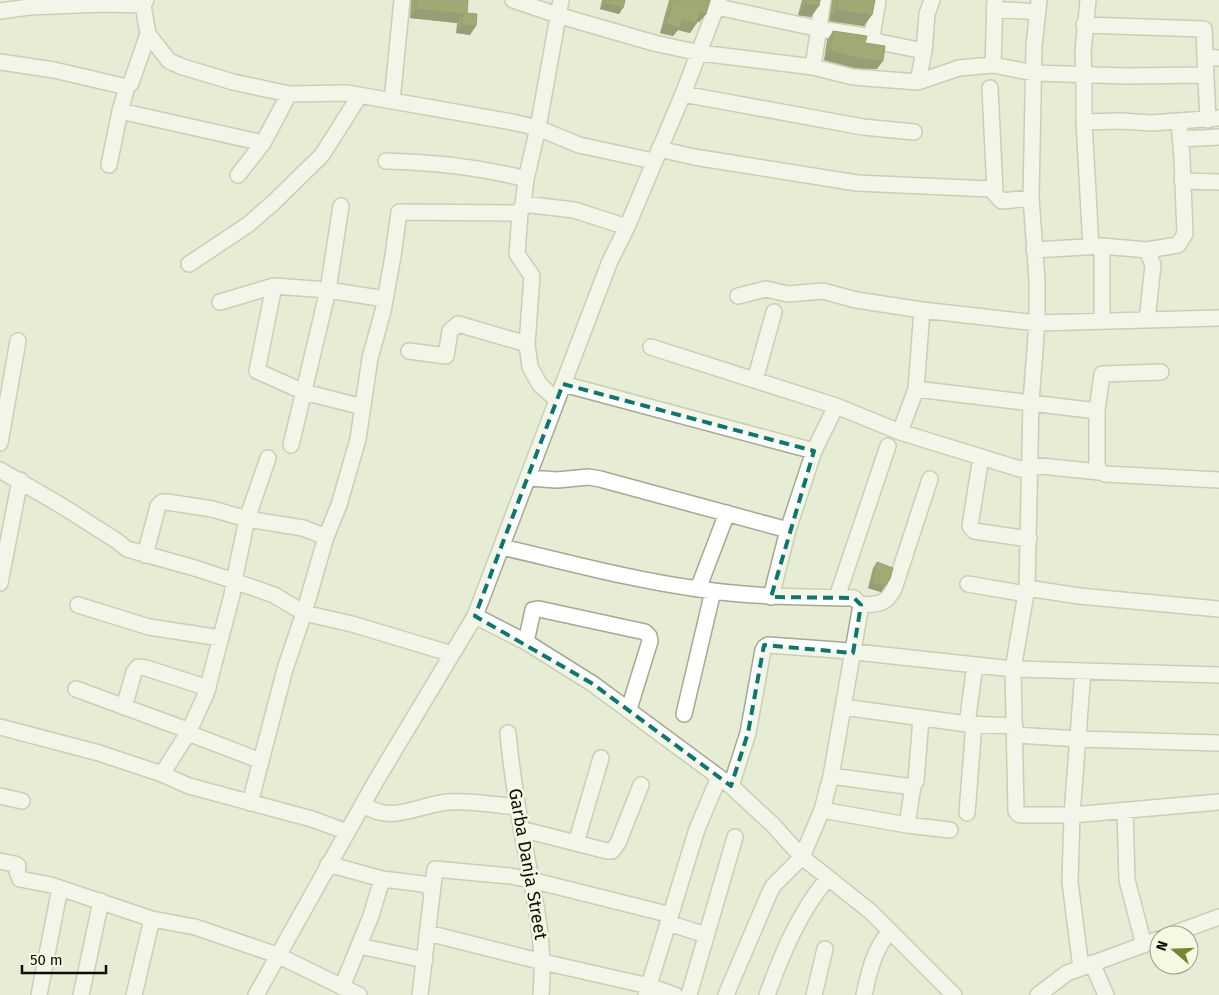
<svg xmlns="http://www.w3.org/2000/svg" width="1219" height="995" font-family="'Fira Sans',sans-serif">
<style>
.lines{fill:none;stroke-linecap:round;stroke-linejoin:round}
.minor-casing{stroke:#a5a993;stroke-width:18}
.minor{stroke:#fff;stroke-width:15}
.wall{fill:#444c03}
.shaded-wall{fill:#373e03}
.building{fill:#4f5804;stroke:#373e03}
.marked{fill:none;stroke:#0f766e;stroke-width:4;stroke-dasharray:10 6;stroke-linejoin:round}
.labels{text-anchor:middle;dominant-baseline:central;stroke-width:5;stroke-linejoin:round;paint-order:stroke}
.street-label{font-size:18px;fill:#0c0d06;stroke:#f4f9e1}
</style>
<rect width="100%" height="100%" fill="#e7ecd4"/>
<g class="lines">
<defs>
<path id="minor" d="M 513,0 L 557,15 L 654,43 L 700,53 L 813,67 L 853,77 L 918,82 L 959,68 L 993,65 L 1034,73 L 1126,76 L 1205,75
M 878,0 L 872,37 L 879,42 L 924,51
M 1039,0 L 1034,46 L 1031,198 L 1037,279 L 1037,323 L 1031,402 L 1027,588 L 1013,669 L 1016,811 L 1018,814 L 1021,815 L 1072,815 L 1219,802
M 102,4 L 143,5 L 146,0
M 143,5 L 148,34 L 169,61 L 183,67 L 233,82 L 289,94 L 347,93 L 512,122 L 538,128 L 579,145 L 653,161
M 717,7 L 820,29 L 872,37
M 994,9 L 1037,12
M 0,11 L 29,7 L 102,4 L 102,0
M 1084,25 L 1204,29 L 1205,57
M 0,62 L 54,70 L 127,87 L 131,83 L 148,34
M 993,65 L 995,0
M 813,67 L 823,0
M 918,82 L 924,51 L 927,14 L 932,0
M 990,88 L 995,192
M 683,94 L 863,127 L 914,132
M 392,101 L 402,0
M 120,111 L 263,143
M 1208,120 L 1205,57 L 1219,58
M 1084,122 L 1084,74 L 1083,52 L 1088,0
M 1181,139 L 1219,137
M 659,149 L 694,157 L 857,183 L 990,189 C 995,192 997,198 1002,201 L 1031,198
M 386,161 C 434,162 479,167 526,179
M 109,165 L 120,111 L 127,87
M 238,175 L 263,143 L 289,94
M 1182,181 L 1219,182
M 523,204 L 574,210 L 627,227
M 1102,246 L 1102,321
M 1091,247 L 1084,122 L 1121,121 L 1151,123 L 1219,118
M 1034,250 L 1102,246 L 1147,250 L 1178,245 L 1185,234 L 1182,159 L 1179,122
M 1147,250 L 1153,265 L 1147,320
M 189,264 L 249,224 L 274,202 L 322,155 L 360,95
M 274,286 L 257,371 L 304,392 L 363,407
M 738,296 L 766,289 L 788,294 L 823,291 L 856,300 L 922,310 L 1037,323 L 1219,318
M 220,302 L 274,286 L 328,290 L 385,299
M 651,347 L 836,406
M 409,351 L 446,356 L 450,331 L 458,324 L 527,344
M 755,380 L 774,312
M 563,384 L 814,451
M 916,389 L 922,310
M 557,400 L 540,385 L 530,367 L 527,344 L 532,276 L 517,254 L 520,213 L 523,204 L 526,179 L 538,128 L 561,0
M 1097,411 L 1102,374 L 1161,372
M 900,432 L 1030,472
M 0,443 L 18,341
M 291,445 L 328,290 L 341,206
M 981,457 L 970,526 L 974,531 L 1029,539
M 268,458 L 247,519 L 234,581 L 274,595 L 304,613 L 352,624 L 452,654
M 1030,465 L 1100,472
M 0,470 L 62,506 L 117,541 L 127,549 L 198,569 L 234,581 L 232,595 L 206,694 L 188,733 L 162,774
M 528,478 L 557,480 L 589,477 L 600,479 L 788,530 L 814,451 L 836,406 L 900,432 L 916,389 L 1097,411 L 1097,465 L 1100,472 L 1105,474 L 1219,480
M 502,547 C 567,562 632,580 699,589 C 750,597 802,597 854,598 L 861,605 L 831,776 L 822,810 L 802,857 L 773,886 L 769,894 L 726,995
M 145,555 L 158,506 L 162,502 L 167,502 L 212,509 L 247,519 L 303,528 L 326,537
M 0,583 L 20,480
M 968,584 L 1026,594
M 1027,588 L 1079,596 L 1219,609
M 698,589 L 727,513
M 771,597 L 788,530
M 837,597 L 888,446
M 78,605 L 149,627 L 221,638
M 861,605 C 879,604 885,605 894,589 L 930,479
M 475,616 L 526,642 L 593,684 L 731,786 L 773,825 L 802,857 L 871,912 L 954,995
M 526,642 L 533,610 L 539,609 L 645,632 L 649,636 L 650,641 L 629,709
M 76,689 L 190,731
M 124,707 L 134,672 L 138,667 L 146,668 L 208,688
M 843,707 L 967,724 L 975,665
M 684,714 L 713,591
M 967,724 L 1015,726
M 0,727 L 99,753 L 162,774 L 189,786 L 312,819 L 347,832
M 188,733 L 261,761
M 508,733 C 511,766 516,799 522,832 C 532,887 546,939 541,995
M 1015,735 L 1078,739 L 1219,743
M 831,776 L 905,786 L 913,786 L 916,781 L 921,718
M 731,786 L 748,733 L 763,650 L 765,647 L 768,645 L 837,650 L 1013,669 L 1219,675
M 0,796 L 22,801
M 250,803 L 285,669 L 304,613 L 326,537 L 339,505 L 358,439 L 370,358 L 383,311 L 393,256 L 399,212 L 520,213
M 363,804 C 390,825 417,805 448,802 C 470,800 495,805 517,807
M 822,810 L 907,825 L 950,830
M 1125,810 L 1127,880 L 1144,945
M 967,813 L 974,724
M 907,825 L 913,786
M 521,829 L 607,851 L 612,851 L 618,843 L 641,785
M 576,843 L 601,758
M 0,861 L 15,864 L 18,866 L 17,871 L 20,879 L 51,885 L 152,919 L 195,927 L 277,955 L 359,995
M 328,864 L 382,879 L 423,884 L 428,886 L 431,891
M 668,923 L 706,935
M 428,933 L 543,962 L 649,986 L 675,995
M 1170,935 L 1219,917
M 359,946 L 425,960
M 1092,963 L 1106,995
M 1081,968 L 1070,882 L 1072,815 L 1083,671
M 342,987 L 371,916 L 382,879
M 39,995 L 60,888
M 81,995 L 101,901
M 134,995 L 152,919
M 256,995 L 377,779 L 475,616 L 610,261 L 627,227 L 683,94 L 719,0
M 420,995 L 435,869 L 510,876 L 531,880 L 671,915
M 646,995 L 697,829 L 719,777
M 689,995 L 735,837
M 767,995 C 782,954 799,912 828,878
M 814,995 L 825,949
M 864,995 C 869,972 874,949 890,931
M 1038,995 L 1067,973 L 1159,939"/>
</defs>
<use href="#minor" class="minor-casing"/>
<use href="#minor" class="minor"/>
</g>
<path class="wall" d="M 411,0 L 468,0 L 467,13 L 470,35 L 456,33 L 457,23 L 410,18 Z
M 602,0 L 625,0 L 619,14 L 600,9 Z
M 669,0 L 710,0 L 706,14 L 699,22 L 697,22 L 696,24 L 690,33 L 678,30 L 673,36 L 660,33 Z
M 802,0 L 820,0 L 811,17 L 798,15 Z
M 832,0 L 875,0 L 864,26 L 829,21 Z
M 833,31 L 865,43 L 877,69 L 855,68 L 824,60 L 827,40 Z
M 877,562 L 890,579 L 881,592 L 868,588 L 873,568 Z"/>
<path class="shaded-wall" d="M 604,3 L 623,8 L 619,14 L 600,9 Z
M 806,4 L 819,6 L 811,17 L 798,15 Z
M 416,9 L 463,14 L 457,23 L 410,18 Z
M 837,10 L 872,15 L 864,26 L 829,21 Z
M 700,12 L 706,14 L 699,22 L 694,21 Z
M 682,20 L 696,24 L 690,33 L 678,30 L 673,36 L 660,33 L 666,24 Z
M 462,25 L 476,26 L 470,35 L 456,33 Z
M 830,51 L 883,61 L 877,69 L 855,68 L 824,60 Z
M 872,583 L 885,586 L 881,592 L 868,588 Z"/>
<path class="building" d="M 416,0 L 468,0 L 467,13 L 477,14 L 476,26 L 462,25 L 463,14 L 416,9 Z
M 605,0 L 625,0 L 623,8 L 604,3 Z
M 673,0 L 710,0 L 706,14 L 700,12 L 696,24 L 682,20 L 680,28 L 666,24 Z
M 807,0 L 820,0 L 819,6 L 806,4 Z
M 838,0 L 875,0 L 872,15 L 837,10 Z
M 833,31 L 867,36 L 865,43 L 885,46 L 883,61 L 861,59 L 830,51 Z
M 877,562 L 893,568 L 890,579 L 885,586 L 872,583 Z"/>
<path d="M0 0H1219V995H0ZM 563,384 L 814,451 L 771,597 L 854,598 L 861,605 L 853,653 L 764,645 L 748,733 L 731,786 L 593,684 L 475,616 Z" fill="#e7ecd4" fill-opacity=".55" fill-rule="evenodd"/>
<path class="marked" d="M 563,384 L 814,451 L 771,597 L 854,598 L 861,605 L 853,653 L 764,645 L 748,733 L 731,786 L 593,684 L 475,616 Z"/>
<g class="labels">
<g class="street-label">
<text transform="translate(528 864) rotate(80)">Garba Danja Street</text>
</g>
</g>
<g transform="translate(1174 950) rotate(289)"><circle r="24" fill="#f4f9e1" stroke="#979b89"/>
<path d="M0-4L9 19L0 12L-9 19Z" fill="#798432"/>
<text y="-8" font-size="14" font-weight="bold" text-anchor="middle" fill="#0c0d06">N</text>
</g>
<path d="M22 965v8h84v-8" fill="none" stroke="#0c0d06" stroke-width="2.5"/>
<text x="30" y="965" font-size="15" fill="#0c0d06" stroke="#f4f9e1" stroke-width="4" paint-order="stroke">50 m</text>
</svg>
